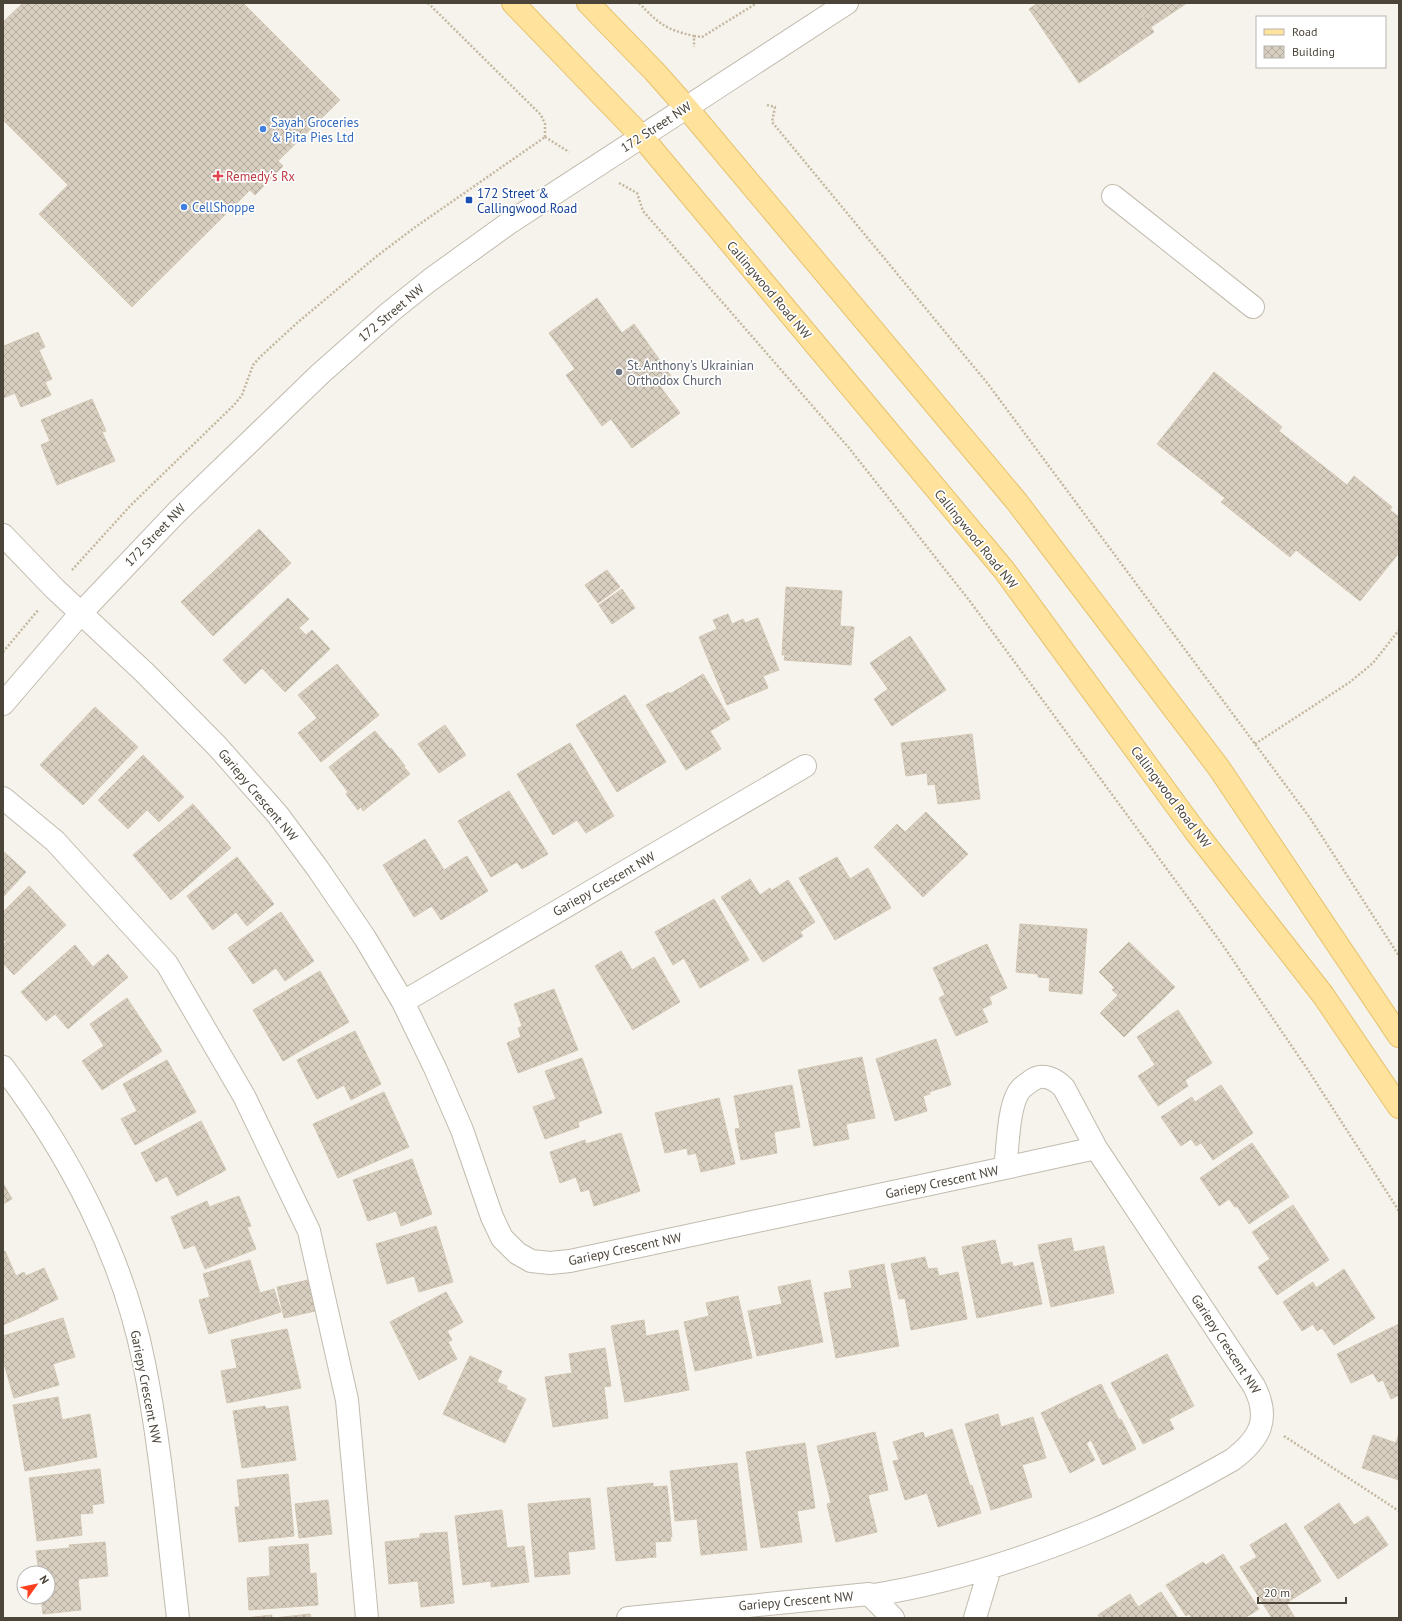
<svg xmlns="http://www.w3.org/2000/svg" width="1402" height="1621" font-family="'PT Sans',sans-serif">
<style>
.building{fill:url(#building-cross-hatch);stroke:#d3c7b4}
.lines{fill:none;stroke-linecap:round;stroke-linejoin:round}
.minor-casing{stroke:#c2bbae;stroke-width:24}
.major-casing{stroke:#e6c16a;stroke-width:24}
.path{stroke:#c4b79f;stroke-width:2.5;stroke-dasharray:2 2;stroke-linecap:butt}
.minor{stroke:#fff;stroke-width:22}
.major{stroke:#ffe39c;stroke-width:22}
.shop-dot{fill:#3f7fe0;stroke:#fff;stroke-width:1.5}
.health-dot{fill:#e0444e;stroke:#fff;stroke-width:1.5}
.transit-dot{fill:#1a4fb4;stroke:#fff;stroke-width:1.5}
.worship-dot{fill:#6b7280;stroke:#fff;stroke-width:1.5}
.labels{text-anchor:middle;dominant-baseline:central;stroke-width:3.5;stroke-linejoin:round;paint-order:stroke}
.shop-label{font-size:13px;fill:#366cbe;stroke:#fff;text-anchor:start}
.street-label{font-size:13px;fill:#4b4439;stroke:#fff}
.health-label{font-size:13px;fill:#be3a42;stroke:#fff;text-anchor:start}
.transit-label{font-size:13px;fill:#164399;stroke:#fff;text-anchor:start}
.worship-label{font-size:13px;fill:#5b616d;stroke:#fff;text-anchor:start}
</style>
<defs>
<pattern id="building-cross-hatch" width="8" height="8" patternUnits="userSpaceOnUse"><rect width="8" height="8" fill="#d8cfc1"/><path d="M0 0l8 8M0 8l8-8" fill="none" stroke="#b1aa9e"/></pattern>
</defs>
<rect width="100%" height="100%" fill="#f6f3ec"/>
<path class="building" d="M 23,3 L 243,3 L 340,100 L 278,161 L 283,166 L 255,195 L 250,190 L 132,307 L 39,214 L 68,185 L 3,120 L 3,22 Z
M 1038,3 L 1135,3 L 1154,32 L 1079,83 L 1029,9 Z
M 1135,3 L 1187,3 L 1151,27 Z
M 597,298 L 622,333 L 634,324 L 671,376 L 659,385 L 680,413 L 632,448 L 611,419 L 602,426 L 566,375 L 575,369 L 549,333 Z
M 38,332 L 45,347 L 39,350 L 52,379 L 45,382 L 51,395 L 21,407 L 15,393 L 3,398 L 3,350 L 5,349 L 4,346 Z
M 1214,372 L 1282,427 L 1279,431 L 1347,485 L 1354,476 L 1392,507 L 1390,510 L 1399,517 L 1399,553 L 1360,601 L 1296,550 L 1290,557 L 1221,502 L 1225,498 L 1157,444 Z
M 92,399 L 106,431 L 102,432 L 115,461 L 57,485 L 41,445 L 50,441 L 41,420 Z
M 259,529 L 291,563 L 213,636 L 181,602 Z
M 607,570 L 620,587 L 598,603 L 585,585 Z
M 786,587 L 842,591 L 840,626 L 854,627 L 851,665 L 784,660 L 785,655 L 782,655 Z
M 622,589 L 635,608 L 612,624 L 599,605 Z
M 288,598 L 309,619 L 299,628 L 306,635 L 312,630 L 330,649 L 285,692 L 262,668 L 245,684 L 223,660 Z
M 728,614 L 732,624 L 743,619 L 745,623 L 758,618 L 779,670 L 763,676 L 768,688 L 727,705 L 699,637 L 717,629 L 713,620 Z
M 910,636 L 946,690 L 892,726 L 874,699 L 888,689 L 870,663 Z
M 337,664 L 379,715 L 321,762 L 298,733 L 317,718 L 298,695 Z
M 703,674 L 730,719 L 710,731 L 721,749 L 686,770 L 646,705 L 669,692 L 670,694 Z
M 625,695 L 666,762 L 617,792 L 576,725 Z
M 95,707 L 138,747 L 83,805 L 40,765 Z
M 445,725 L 466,755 L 439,773 L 418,744 Z
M 375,731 L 390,749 L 391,748 L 405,766 L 404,767 L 410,774 L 363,811 L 361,807 L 358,810 L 346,794 L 348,792 L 329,767 Z
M 972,734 L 980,799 L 938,804 L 935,784 L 928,785 L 927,773 L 906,776 L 901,743 Z
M 570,743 L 614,816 L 586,833 L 577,820 L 553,835 L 517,774 Z
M 143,755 L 184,797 L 159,822 L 147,810 L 128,829 L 98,800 Z
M 509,791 L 548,854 L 522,869 L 517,862 L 491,877 L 458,821 Z
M 193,804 L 231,848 L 171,900 L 133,855 Z
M 926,812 L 968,854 L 923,897 L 874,847 L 897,824 L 905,832 Z
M 425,839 L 444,870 L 467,856 L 488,891 L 441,920 L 432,906 L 414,917 L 383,865 Z
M 3,851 L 26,872 L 3,897 Z
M 237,857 L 274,904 L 247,926 L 236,912 L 213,930 L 187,896 Z
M 837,857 L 850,879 L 868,868 L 891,908 L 835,940 L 799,878 Z
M 750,879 L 760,895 L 770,888 L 771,891 L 788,880 L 815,922 L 800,932 L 803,936 L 763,962 L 721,897 Z
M 29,886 L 66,925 L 14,975 L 3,963 L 3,945 L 6,942 L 3,939 L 3,912 Z
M 714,899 L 749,960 L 700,988 L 684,958 L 673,965 L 655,932 Z
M 281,912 L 314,961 L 285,981 L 276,968 L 253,984 L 228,948 Z
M 1020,924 L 1087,929 L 1082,994 L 1049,991 L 1050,978 L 1038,977 L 1038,974 L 1016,972 Z
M 1129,942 L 1175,987 L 1124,1037 L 1100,1013 L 1118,995 L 1112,990 L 1115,988 L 1099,972 Z
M 987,944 L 1007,988 L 989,997 L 992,1004 L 982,1009 L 988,1022 L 956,1036 L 939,998 L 945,995 L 933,968 Z
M 75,945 L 93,967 L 108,954 L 128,977 L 68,1029 L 55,1014 L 46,1021 L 21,992 Z
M 621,951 L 632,970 L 654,957 L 680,1002 L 633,1030 L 595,966 Z
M 320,971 L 349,1022 L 283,1061 L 253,1010 Z
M 554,989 L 578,1050 L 518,1073 L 507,1043 L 521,1037 L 518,1028 L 522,1026 L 514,1004 Z
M 127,998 L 162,1051 L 102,1090 L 82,1061 L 104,1046 L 90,1024 Z
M 1178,1010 L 1212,1063 L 1185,1080 L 1188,1086 L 1158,1106 L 1138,1076 L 1155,1065 L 1137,1037 Z
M 355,1031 L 381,1084 L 351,1100 L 344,1085 L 317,1099 L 297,1060 Z
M 936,1039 L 951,1085 L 929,1092 L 930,1094 L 923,1096 L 927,1111 L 895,1121 L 876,1059 Z
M 862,1057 L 875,1118 L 846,1124 L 849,1139 L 814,1146 L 798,1070 Z
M 582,1058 L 602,1113 L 578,1122 L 579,1127 L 545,1139 L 533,1107 L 556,1099 L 545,1071 Z
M 167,1060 L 196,1112 L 135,1145 L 121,1119 L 137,1111 L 123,1084 Z
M 792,1085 L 800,1127 L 774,1132 L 777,1153 L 741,1160 L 735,1129 L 740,1128 L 734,1096 Z
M 1221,1085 L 1253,1133 L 1213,1160 L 1201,1143 L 1196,1146 L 1191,1139 L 1181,1146 L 1161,1117 L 1192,1097 L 1195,1102 Z
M 384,1092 L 409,1147 L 338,1178 L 313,1124 Z
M 719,1098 L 735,1164 L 701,1172 L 696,1153 L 688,1155 L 687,1148 L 665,1153 L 655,1113 Z
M 201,1121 L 226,1170 L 177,1196 L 167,1176 L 156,1182 L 141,1153 Z
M 621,1133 L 640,1191 L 594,1206 L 589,1189 L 581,1192 L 576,1177 L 560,1183 L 550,1152 L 585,1140 L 586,1144 Z
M 1252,1143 L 1289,1197 L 1249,1224 L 1237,1206 L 1235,1207 L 1229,1199 L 1219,1206 L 1200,1178 Z
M 412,1159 L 432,1214 L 401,1226 L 396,1211 L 368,1221 L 353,1180 Z
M 3,1183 L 12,1199 L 3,1204 Z
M 239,1196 L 251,1226 L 247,1227 L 256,1249 L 205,1269 L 195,1245 L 184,1249 L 171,1217 L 207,1201 L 209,1207 Z
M 1293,1205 L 1329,1260 L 1277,1295 L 1258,1267 L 1270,1259 L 1252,1232 Z
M 436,1226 L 453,1282 L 419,1292 L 414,1276 L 387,1284 L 376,1244 Z
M 1071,1238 L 1074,1252 L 1104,1246 L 1114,1293 L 1051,1307 L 1038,1245 Z
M 995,1240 L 1001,1265 L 1012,1262 L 1013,1267 L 1033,1262 L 1042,1304 L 977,1318 L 962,1247 Z
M 5,1251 L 16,1276 L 24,1272 L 26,1276 L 44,1268 L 58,1299 L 38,1308 L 39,1309 L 3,1325 L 3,1252 Z
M 925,1257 L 928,1269 L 937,1268 L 939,1276 L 958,1272 L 967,1319 L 911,1330 L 905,1298 L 899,1299 L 891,1264 Z
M 250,1260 L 260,1293 L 274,1289 L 281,1312 L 209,1334 L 199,1300 L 210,1297 L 203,1274 Z
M 884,1264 L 899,1346 L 836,1358 L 824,1293 L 852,1288 L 849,1271 Z
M 1344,1269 L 1375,1318 L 1334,1345 L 1322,1328 L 1317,1331 L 1313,1324 L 1302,1331 L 1283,1302 L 1313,1282 L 1316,1288 Z
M 308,1280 L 315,1311 L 284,1318 L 277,1287 Z
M 810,1280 L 823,1342 L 757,1356 L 748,1311 L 782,1304 L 778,1287 Z
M 446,1292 L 463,1322 L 447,1331 L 452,1340 L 448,1342 L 457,1359 L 419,1380 L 390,1322 Z
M 738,1296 L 752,1358 L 695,1371 L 684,1322 L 709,1316 L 706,1303 Z
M 63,1318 L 75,1357 L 53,1364 L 59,1385 L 14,1398 L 3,1360 L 3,1336 Z
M 644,1320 L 646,1336 L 678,1330 L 689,1390 L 625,1402 L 611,1326 Z
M 1399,1324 L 1399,1395 L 1391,1399 L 1383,1380 L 1378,1382 L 1373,1373 L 1351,1383 L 1337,1354 Z
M 287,1329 L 301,1388 L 227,1403 L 221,1371 L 237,1368 L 231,1340 Z
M 605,1348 L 611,1386 L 604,1387 L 608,1418 L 553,1427 L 545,1377 L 572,1373 L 569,1354 Z
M 1167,1354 L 1194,1406 L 1169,1419 L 1174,1429 L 1143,1444 L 1111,1383 Z
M 470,1356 L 502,1371 L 497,1382 L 507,1386 L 506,1389 L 526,1399 L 505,1443 L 443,1414 Z
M 1101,1384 L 1119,1420 L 1121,1419 L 1136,1449 L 1103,1465 L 1091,1440 L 1086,1443 L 1095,1460 L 1070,1473 L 1041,1413 Z
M 58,1397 L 62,1420 L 90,1414 L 97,1457 L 25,1471 L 13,1405 Z
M 265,1406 L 266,1409 L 288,1406 L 296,1460 L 242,1468 L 233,1411 Z
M 998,1414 L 1001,1427 L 1033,1417 L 1046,1458 L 1022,1465 L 1032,1497 L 991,1510 L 965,1424 Z
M 952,1429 L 970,1486 L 972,1485 L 981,1513 L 938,1527 L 927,1493 L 905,1500 L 893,1461 L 899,1460 L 893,1442 L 923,1432 L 925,1438 Z
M 875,1432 L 888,1490 L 868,1495 L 877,1532 L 836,1542 L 827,1504 L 831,1503 L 817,1446 Z
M 1399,1433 L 1399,1480 L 1362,1468 L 1373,1435 L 1396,1443 Z
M 805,1443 L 815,1508 L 797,1511 L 802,1542 L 761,1548 L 746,1452 Z
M 737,1463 L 747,1550 L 701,1555 L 697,1519 L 675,1521 L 670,1471 Z
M 100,1469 L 104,1503 L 92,1505 L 93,1513 L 80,1514 L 82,1535 L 37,1541 L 29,1478 Z
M 288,1474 L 294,1536 L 239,1542 L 235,1507 L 240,1507 L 237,1480 Z
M 653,1483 L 653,1487 L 667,1486 L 672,1537 L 670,1537 L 671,1541 L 655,1542 L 656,1557 L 616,1561 L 607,1488 Z
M 590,1498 L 595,1549 L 568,1552 L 570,1574 L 535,1577 L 528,1504 Z
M 328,1500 L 332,1534 L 299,1538 L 295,1504 Z
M 1339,1503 L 1354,1525 L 1368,1516 L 1388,1545 L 1338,1579 L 1304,1527 Z
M 502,1510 L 507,1548 L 524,1546 L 529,1582 L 491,1587 L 491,1581 L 463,1585 L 455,1516 Z
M 1286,1523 L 1321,1581 L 1286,1603 L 1295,1618 L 1272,1618 L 1240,1567 L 1257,1557 L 1250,1545 Z
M 447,1532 L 454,1603 L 421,1607 L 418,1581 L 389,1584 L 385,1542 L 420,1538 L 420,1534 Z
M 105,1542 L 108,1576 L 78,1579 L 81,1610 L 43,1614 L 41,1597 L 48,1597 L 48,1573 L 39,1573 L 36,1551 L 70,1548 L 69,1545 Z
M 308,1544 L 310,1574 L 316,1573 L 318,1605 L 249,1610 L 247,1578 L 270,1576 L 269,1547 Z
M 1223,1554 L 1259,1609 L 1245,1618 L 1192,1618 L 1189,1614 L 1186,1616 L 1166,1585 L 1203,1562 L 1206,1565 Z
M 1161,1592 L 1178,1618 L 1100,1618 L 1098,1615 L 1130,1594 L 1138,1607 Z
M 310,1614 L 311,1618 L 274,1618 Z
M 272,1615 L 272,1618 L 245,1618 Z"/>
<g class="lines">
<defs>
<path id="minor" d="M 1113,196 L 1253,307
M 3,535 L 55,589 L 144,672 L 217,746 L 278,815 L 318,869 L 365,938 L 403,1002 L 435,1068 L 462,1130 L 492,1217 L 502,1238 L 517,1253 L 531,1261 L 550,1263 L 570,1261 L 1005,1168 L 1096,1148 L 1254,1386 C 1271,1419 1260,1439 1232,1460 C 1186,1486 1138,1512 1089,1532 C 1020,1560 948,1583 874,1595 L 869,1594 L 628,1618
M 3,704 L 81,613 L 176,513 L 320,374 L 390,312 L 430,280 L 509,223 L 847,3
M 3,798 L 55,841 L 167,964 L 244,1096 L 309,1231 L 347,1400 L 367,1618
M 403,1002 L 805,766
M 3,1067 C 69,1154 123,1256 144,1363 C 161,1447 168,1533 178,1618
M 1005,1168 C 1008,1148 1008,1110 1018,1093 C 1021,1087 1028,1083 1034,1079 C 1044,1073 1057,1080 1064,1088 L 1096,1148
M 869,1594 L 893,1618
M 975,1618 L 990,1568"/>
<path id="major" d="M 513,3 L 642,137 L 1004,570 L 1195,831 L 1323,995 L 1399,1107
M 588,3 L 654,71 L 686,107 L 1017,502 L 1219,768 L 1399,1036"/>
</defs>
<use href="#minor" class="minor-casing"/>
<use href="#major" class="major-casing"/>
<path class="path" d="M 428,3 L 541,115 L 545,124 L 545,137
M 639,3 C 659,24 665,29 694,36 L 694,47
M 694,36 L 702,37 L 757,3
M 767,105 L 775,107 L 772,122 L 988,384 L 1310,818 L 1399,956
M 545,137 L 569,152
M 619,183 L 637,193 L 643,211 L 849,448 L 969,600 L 1222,944 L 1308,1070 L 1399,1211
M 72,570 L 131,505 L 234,405 L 242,395 L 253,365 L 260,357 L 297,323 L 377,256 L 414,228 L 545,137
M 3,652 L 39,609
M 1255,744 L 1350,682 L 1373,663 L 1399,630
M 1284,1436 L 1399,1511"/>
<use href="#minor" class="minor"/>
<use href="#major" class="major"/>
</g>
<g class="shop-dot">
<circle cx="263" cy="129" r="4"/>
<circle cx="184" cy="207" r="4"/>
</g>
<path class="health-dot" d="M216 170h4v4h4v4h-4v4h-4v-4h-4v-4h4z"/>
<rect class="transit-dot" x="465" y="196" width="8" height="8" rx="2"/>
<circle class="worship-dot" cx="619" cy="372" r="4"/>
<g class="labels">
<g class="shop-label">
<text x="271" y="122">Sayah Groceries<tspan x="271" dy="15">&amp; Pita Pies Ltd</tspan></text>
<text x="192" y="207">CellShoppe</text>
</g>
<g class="street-label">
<text transform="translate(656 127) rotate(-33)">172 Street NW</text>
<text transform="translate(769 290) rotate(50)">Callingwood Road NW</text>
<text transform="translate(391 313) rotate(-40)">172 Street NW</text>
<text transform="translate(155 535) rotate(-46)">172 Street NW</text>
<text transform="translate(976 539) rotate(51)">Callingwood Road NW</text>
<text transform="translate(258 795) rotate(50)">Gariepy Crescent NW</text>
<text transform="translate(1171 797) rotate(53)">Callingwood Road NW</text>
<text transform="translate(604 884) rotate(-30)">Gariepy Crescent NW</text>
<text transform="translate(942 1182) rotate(-12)">Gariepy Crescent NW</text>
<text transform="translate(625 1249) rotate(-12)">Gariepy Crescent NW</text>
<text transform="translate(1226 1344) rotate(57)">Gariepy Crescent NW</text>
<text transform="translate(146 1387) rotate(79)">Gariepy Crescent NW</text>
<text transform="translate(796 1601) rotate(-5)">Gariepy Crescent NW</text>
</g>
<g class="health-label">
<text x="226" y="176">Remedy's Rx</text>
</g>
<g class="transit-label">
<text x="477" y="193">172 Street &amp;<tspan x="477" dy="15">Callingwood Road</tspan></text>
</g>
<g class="worship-label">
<text x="627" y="365">St. Anthony's Ukrainian<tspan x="627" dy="15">Orthodox Church</tspan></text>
</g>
</g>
<rect width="1402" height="1621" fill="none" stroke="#4b4439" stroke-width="8"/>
<rect x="1256" y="16" width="130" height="52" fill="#ffffff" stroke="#b7b4b0"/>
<rect x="1264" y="29" width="20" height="6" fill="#ffe39c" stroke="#b7b4b0"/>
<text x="1292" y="36" font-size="12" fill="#4b4439">Road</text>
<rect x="1264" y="46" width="20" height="12" fill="url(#building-cross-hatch)" stroke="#b7b4b0"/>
<text x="1292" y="56" font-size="12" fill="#4b4439">Building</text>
<g transform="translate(36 1585) rotate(57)"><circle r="19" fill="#ffffff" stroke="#b7b4b0"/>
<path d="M0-3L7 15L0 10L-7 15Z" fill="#fc3f1d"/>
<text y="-6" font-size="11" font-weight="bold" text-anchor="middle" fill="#4b4439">N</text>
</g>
<path d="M1258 1597v6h88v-6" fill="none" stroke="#4b4439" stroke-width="2"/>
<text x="1264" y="1597" font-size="12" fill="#4b4439" stroke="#ffffff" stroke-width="3" paint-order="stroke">20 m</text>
</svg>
